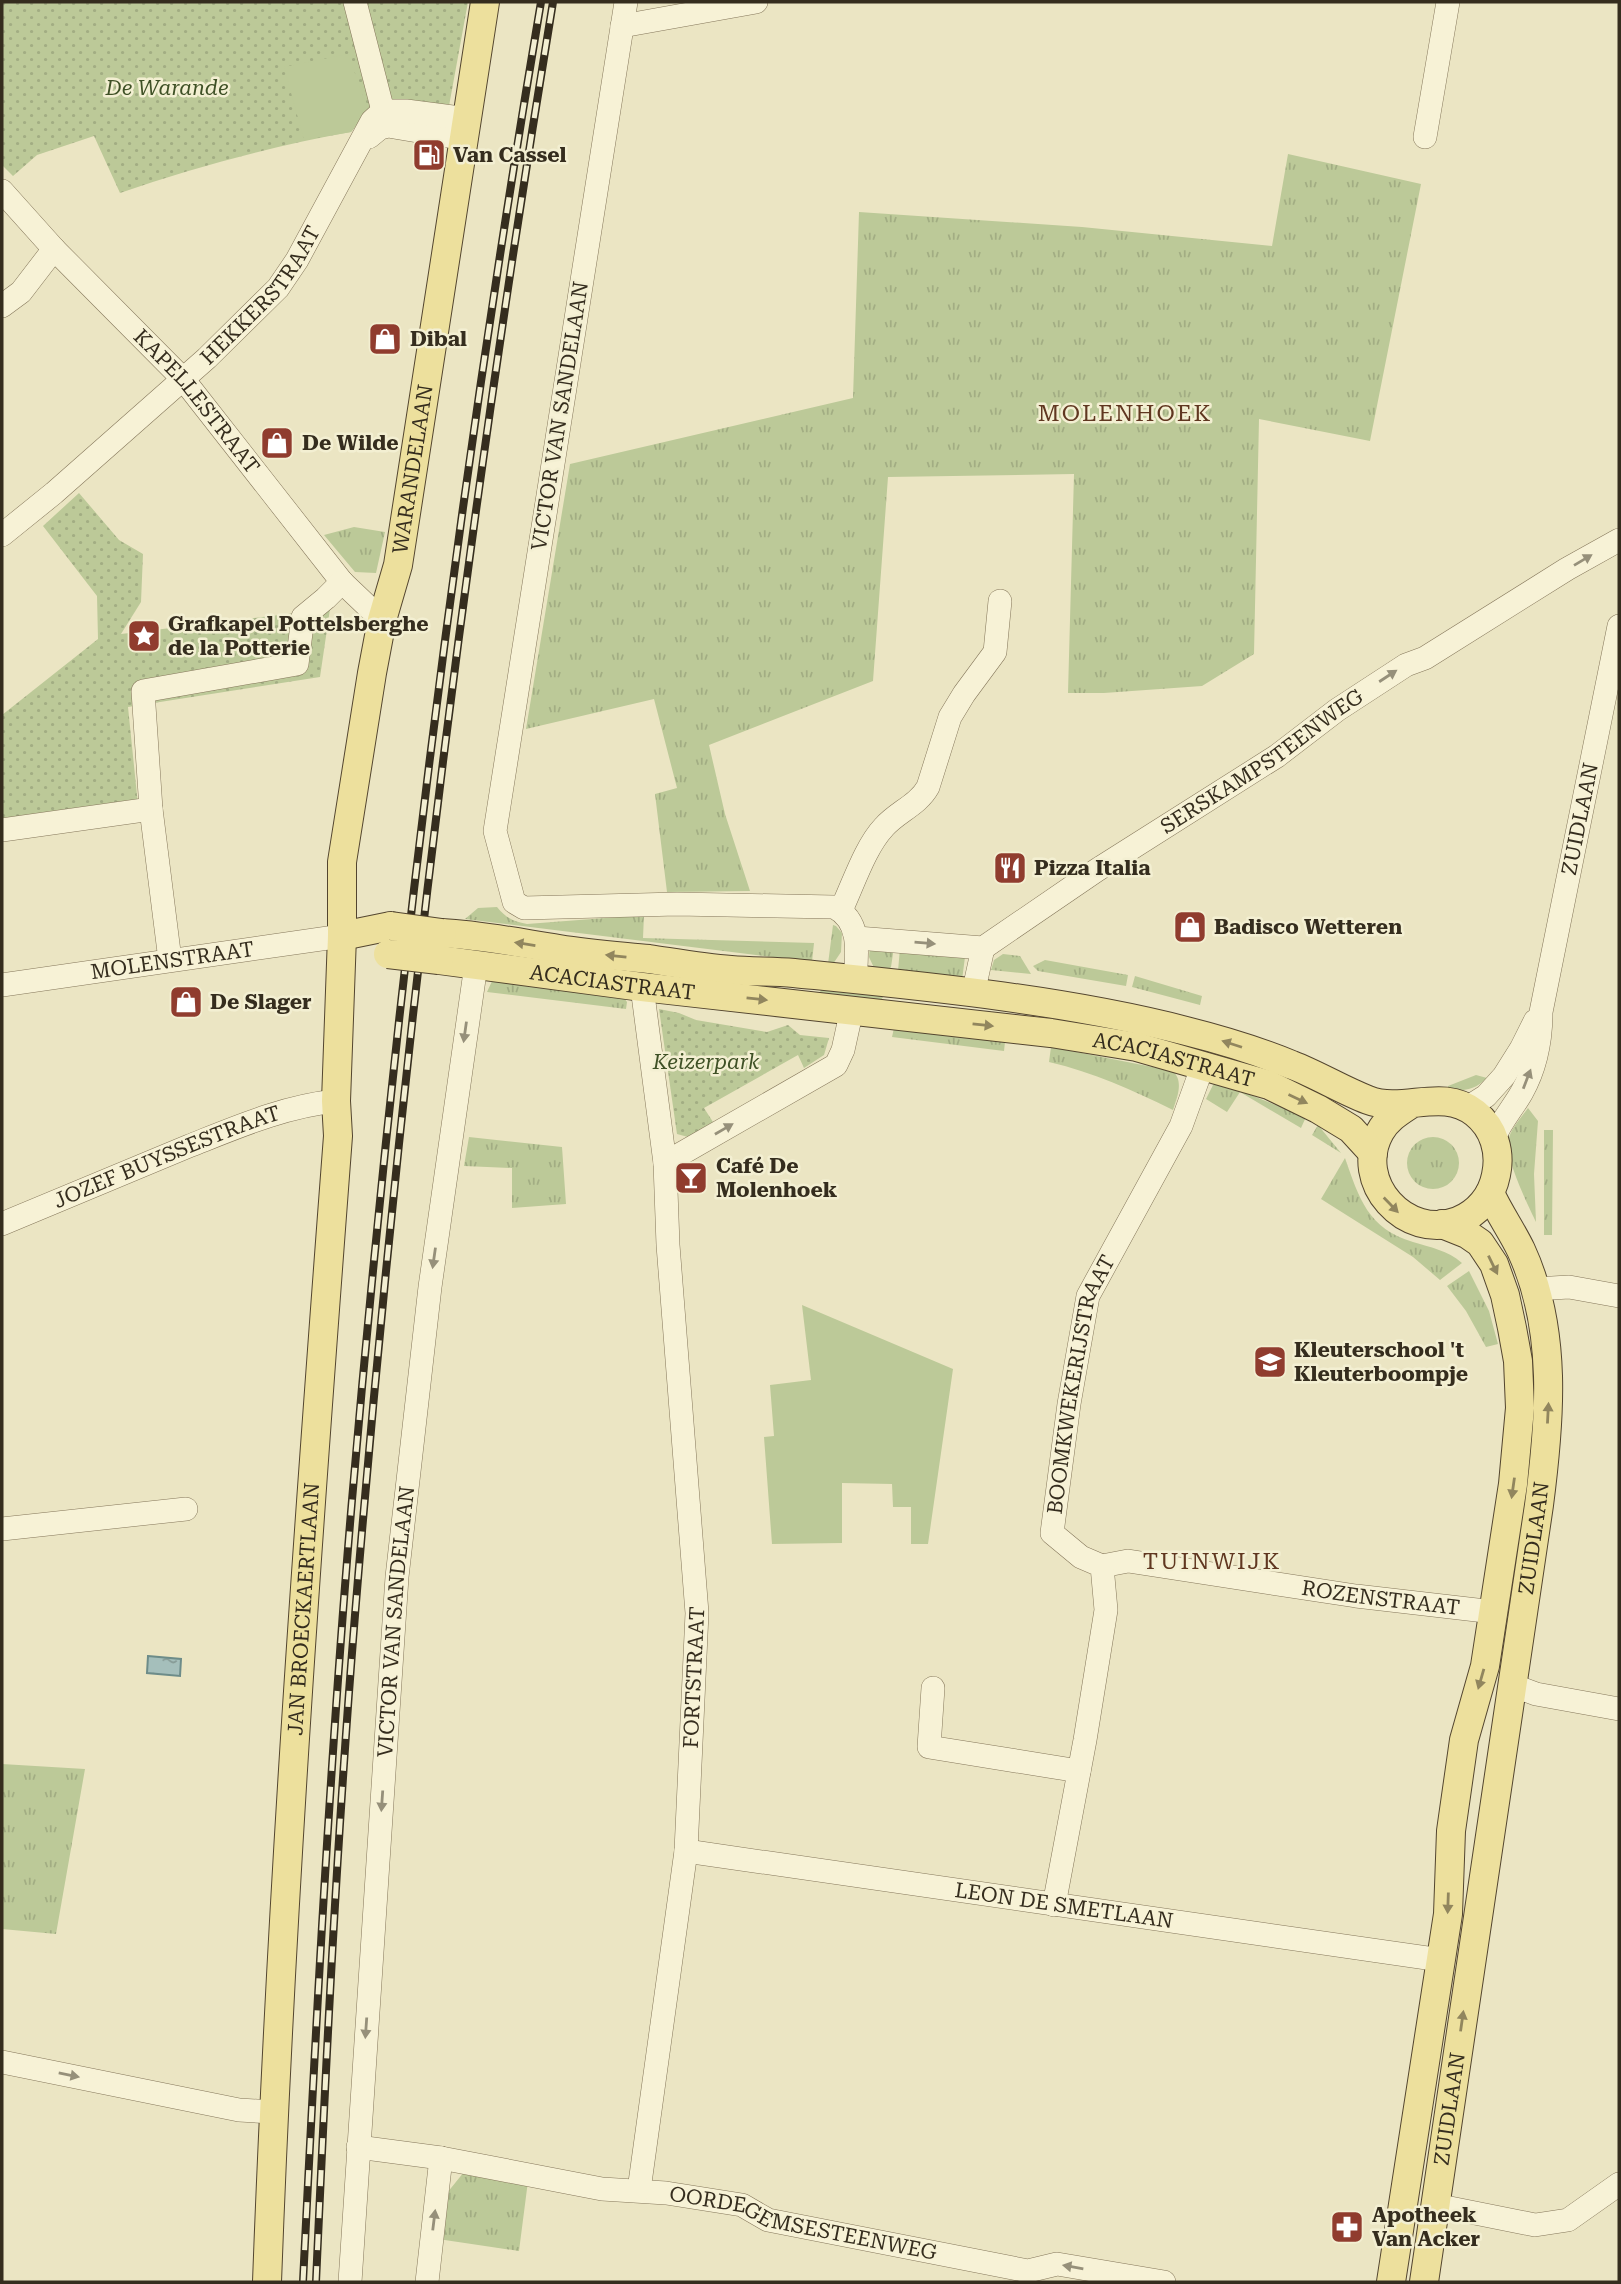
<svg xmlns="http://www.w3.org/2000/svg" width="1621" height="2284" font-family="'Roboto Serif',serif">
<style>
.grass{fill:url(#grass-tufts)}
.park{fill:url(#park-dots)}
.garden{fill:#bcc998}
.water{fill:url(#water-ripples);stroke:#6d8c89;stroke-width:2}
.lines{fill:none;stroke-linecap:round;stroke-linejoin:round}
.minor-casing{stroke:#85775b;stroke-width:24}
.major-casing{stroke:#53452f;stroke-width:30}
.minor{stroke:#f7f2d6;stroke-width:23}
.major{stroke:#ede09d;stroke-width:28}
.rail-casing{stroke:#352d1e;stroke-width:8}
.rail{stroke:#f3efd2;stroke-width:5;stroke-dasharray:16;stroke-linecap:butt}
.major-bridge-casing{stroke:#53452f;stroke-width:30;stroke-linecap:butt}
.major-bridge{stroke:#ede09d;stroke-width:28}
.oneway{fill:#96907a}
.oneway2{fill:#91865e}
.labels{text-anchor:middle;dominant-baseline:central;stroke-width:5;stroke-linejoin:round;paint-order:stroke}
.park-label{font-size:21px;font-style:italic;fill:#3f5126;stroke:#f3efd2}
.poi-label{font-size:21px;font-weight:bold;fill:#352d1e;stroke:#f3efd2;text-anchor:start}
.street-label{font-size:21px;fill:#352d1e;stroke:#f3efd2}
.neighbourhood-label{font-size:23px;letter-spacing:2px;fill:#603720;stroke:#f3efd2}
</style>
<defs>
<pattern id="grass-tufts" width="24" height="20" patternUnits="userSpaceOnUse" patternTransform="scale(1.75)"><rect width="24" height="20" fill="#bcc998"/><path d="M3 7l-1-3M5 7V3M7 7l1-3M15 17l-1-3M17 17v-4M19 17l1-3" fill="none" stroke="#a2ad83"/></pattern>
<pattern id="park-dots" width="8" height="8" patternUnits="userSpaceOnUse" patternTransform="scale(1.75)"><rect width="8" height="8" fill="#bcc998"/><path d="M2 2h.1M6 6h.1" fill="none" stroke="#a2ad83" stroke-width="1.8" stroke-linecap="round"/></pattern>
<pattern id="water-ripples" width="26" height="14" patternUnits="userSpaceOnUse" patternTransform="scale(1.75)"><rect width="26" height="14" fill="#a5bfbb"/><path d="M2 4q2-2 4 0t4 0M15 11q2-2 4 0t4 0" fill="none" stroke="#879c97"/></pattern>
</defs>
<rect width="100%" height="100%" fill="#ebe5c3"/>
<path class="grass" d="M 1288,154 L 1421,184 L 1370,441 L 1259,419 L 1254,654 L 1202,686 L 1104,693 L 1068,693 L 1074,474 L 888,477 L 873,681 L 709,745 L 725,814 L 750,891 L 667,892 L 655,794 L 677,788 L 654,699 L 526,729 L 570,464 L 853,398 L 859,212 L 1082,227 L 1272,246 Z
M 354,527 L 385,532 L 376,573 L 355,572 L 324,535 Z
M 497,907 C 506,918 514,922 527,924 L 644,915 L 643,938 L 814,943 L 812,962 L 465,919 L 478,908 Z
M 833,925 L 836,926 L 842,933 L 841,952 L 833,964 L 828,964 Z
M 870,945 L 894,947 L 891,967 L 888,970 L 875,970 L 869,957 Z
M 900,948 L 965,957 L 962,980 L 898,971 Z
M 1003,954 L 1020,956 L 1031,974 L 991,970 L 994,960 Z
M 1045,960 L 1128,975 L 1126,986 L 1038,971 L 1033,966 Z
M 1135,976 L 1202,996 L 1200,1005 L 1132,987 Z
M 493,979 L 622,995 L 627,1002 L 626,1009 L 487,992 Z
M 825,984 L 887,992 L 877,1005 L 816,998 Z
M 894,1028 L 1005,1042 L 1004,1051 L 892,1037 Z
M 1051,1047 L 1173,1071 C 1184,1082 1177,1097 1173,1110 C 1130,1089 1095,1073 1049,1062 Z
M 1476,1075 L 1487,1078 C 1475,1090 1465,1091 1448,1090 L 1448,1086 Z
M 1218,1082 L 1306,1117 L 1301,1128 L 1240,1092 L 1227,1112 L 1206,1099 L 1213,1085 Z
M 1528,1108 L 1538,1121 L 1534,1174 L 1536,1222 C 1528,1206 1505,1157 1508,1142 C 1510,1129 1520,1119 1528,1108 Z
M 1318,1125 L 1341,1153 L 1312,1135 Z
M 1544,1130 L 1553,1130 L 1552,1235 L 1544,1235 Z
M 469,1137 L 562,1147 L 566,1204 L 512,1208 L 512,1168 L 464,1166 Z
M1407 1163a26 26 0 1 1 52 0a26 26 0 1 1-52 0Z
M 1345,1158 C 1359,1198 1368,1229 1413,1242 C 1432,1248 1447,1250 1462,1263 L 1440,1280 L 1413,1257 L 1321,1199 Z
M 1469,1271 L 1489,1311 L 1498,1344 L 1486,1347 L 1466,1311 L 1447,1286 Z
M 2,1764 L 85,1769 L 56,1934 L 2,1929 Z
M 464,2172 L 528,2181 L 519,2251 L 438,2239 L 447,2193 Z"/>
<path class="park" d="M 2,2 L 468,2 L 449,106 L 397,99 L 368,110 L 351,132 C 273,146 195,167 120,193 L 94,136 L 37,155 L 13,176 L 2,165 Z
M 79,493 L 119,540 L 143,554 L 141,602 L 121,634 L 330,609 L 320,677 L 128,707 L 138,805 L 2,824 L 2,715 L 98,639 L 97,596 L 43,526 Z
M 659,1009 L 679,1013 L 696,1020 L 767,1032 L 788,1025 L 800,1035 L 829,1038 L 824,1055 L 804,1068 L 798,1055 L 704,1108 L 713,1122 L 688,1137 L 677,1134 Z"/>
<path class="garden" d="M 348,54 L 368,110 L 351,132 L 304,140 L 284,67 Z
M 802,1305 L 953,1369 L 928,1544 L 911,1544 L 911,1507 L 893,1507 L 892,1484 L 842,1483 L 842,1543 L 772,1544 L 764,1437 L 774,1436 L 770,1385 L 811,1380 Z"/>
<path class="water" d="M 148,1656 L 181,1659 L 180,1676 L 147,1673 Z"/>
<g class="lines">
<defs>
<g id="minor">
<path d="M 355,2 L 383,111"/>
<path d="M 626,2 L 495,831 L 514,902 L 524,908 L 677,904 L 834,907 C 862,921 857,954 855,980"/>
<path d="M 622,26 L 756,2"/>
<path d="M 369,137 L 380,128 L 388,126 L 465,139"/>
<path d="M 1425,137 L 1448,2"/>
<path id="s1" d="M 2,191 L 54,249 L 183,379 L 342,582 L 382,620"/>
<path d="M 2,306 L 21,292 L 54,249"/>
<path id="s2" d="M 2,535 L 54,493 L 207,358 L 278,288 L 297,260 L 372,121 L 383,111 L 406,111 L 468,119"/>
<path d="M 2,830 L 151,809"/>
<path d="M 841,910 C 853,885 865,847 884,827 C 897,812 918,805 928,787 L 950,717 L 964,694 L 995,652 L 1000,601"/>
<path id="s3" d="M 857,938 L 983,948 L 1097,870 L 1277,756 L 1337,710 L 1406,665 L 1425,658 L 1567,569 L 1619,540"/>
<path d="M 170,960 L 151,809 L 143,691 L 297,664 L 303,617 L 326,598 L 342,582"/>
<path id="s4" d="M 2,985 L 342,936"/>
<path d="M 973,994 L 983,948"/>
<path d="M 1467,1108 L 1486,1096 L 1504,1076 L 1521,1049 L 1535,1021"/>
<path id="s5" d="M 1494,1138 C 1501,1121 1513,1108 1522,1092 C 1536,1067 1541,1039 1541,1012 L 1619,626"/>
<path d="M 665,1163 L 836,1065 L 843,1050 L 852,1009"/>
<path id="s6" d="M 2,1224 C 64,1198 126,1172 189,1146 C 237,1127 285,1106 336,1101"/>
<path d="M 1535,1289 L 1569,1287 L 1619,1296"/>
<path d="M 2,1529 L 186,1509"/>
<path id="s7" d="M 1102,1566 L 1128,1561 L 1356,1596 L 1494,1612"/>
<path d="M 1512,1685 L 1536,1694 L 1619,1709"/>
<path d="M 933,1688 L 929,1747 L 1079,1771"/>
<path id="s8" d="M 686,1851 L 1441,1960"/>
<path id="s9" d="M 1054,1905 L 1085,1740 L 1106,1610 L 1102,1566 L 1081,1557 L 1052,1533 L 1069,1404 L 1088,1296 L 1181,1126 L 1203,1065"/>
<path d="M 2,2062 L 239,2110 L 273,2112"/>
<path id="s10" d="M 358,2147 L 441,2158 L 602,2189 L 666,2193 L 742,2205 L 768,2220 L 1028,2271 L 1057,2264 L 1164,2282"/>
<path id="s11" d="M 639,2190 L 686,1851 L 697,1613 L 668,1245 L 665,1163 L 642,987"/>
<path d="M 1435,2205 L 1535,2225 L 1568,2220 L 1619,2184"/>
<path id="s12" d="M 350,2282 L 397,1577 L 430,1287 L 476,965"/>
<path d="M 427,2282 L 441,2158"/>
</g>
<g id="major">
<path d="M 442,933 C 481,935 520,943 559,949 C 589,954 619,956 649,959 C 676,963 704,968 731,970 C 752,972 773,971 794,973 C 922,986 1062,999 1186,1031 C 1222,1040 1258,1051 1292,1065 C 1318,1075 1342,1090 1368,1100 C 1404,1114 1442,1087 1475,1113 C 1494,1128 1501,1152 1496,1175 C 1492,1196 1478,1213 1458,1221 C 1406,1241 1352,1182 1380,1132 C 1387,1119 1399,1112 1411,1104"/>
<path d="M 342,936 L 391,926"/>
<path id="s13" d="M 439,960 L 642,987 L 1051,1033 L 1137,1047 L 1269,1085 L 1318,1109 L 1351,1129 L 1373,1153"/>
<path id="s14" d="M 267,2282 C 281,1900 309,1518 338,1136 L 336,1101 L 342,936 L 342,862 L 372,673 L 382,620 L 398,565 L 485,2"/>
<path d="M 1391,2282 L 1448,1914 L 1451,1831 L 1464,1740 L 1485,1666 L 1513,1484 L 1520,1408 L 1518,1361 L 1512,1328 L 1505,1295 L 1494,1264 L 1480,1243 L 1467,1234 L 1442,1224"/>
<path id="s15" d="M 1424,2282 L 1539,1505 C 1550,1421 1558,1330 1521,1250 C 1512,1231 1499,1213 1490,1193"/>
</g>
</defs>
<use href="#minor" class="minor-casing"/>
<use href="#major" class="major-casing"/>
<use href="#minor" class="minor"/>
<use href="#major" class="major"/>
<defs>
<path id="rail" d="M 303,2282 C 316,2021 330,1760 352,1500 C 395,999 457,497 541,2
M 316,2282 C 326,2060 337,1837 355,1615 C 399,1075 465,536 553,2"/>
</defs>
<use href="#rail" class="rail-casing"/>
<use href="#rail" class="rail"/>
<defs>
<path id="major-bridge" d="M 391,926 L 442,933
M 388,954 L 439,960"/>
</defs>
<use href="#major-bridge" class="major-bridge-casing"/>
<use href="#major-bridge" class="major-bridge"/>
</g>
<defs><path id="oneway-solid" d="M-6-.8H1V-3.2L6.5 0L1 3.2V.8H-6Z" transform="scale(1.75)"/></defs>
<g class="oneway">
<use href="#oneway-solid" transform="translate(1583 560) rotate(-31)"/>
<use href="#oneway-solid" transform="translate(1388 676) rotate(-33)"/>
<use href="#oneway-solid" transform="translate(925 943) rotate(5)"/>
<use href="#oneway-solid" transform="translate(465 1032) rotate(98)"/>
<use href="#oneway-solid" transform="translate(1527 1079) rotate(-69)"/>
<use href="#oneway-solid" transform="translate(724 1129) rotate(-30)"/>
<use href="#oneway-solid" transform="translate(434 1258) rotate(98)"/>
<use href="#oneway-solid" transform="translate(382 1801) rotate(94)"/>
<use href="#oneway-solid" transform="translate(366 2028) rotate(94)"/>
<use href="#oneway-solid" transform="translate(69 2075) rotate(11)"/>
<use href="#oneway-solid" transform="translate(434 2220) rotate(-83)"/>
<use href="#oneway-solid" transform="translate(1073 2267) rotate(-170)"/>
</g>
<g class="oneway2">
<use href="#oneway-solid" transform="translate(525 944) rotate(-171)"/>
<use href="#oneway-solid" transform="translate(616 956) rotate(-174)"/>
<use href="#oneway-solid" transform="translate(757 999) rotate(6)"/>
<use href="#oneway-solid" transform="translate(983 1025) rotate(6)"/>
<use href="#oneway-solid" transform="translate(1232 1044) rotate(-162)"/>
<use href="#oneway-solid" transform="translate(1298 1099) rotate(25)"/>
<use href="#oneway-solid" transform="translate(1391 1205) rotate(46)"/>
<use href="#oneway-solid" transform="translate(1493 1265) rotate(64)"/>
<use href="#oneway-solid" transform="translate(1548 1413) rotate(-87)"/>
<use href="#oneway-solid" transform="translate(1513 1488) rotate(98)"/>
<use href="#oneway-solid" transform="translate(1481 1679) rotate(106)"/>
<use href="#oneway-solid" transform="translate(1448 1903) rotate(92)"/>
<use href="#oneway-solid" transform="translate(1462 2021) rotate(-82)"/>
</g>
<defs>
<symbol id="fuel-square" viewBox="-11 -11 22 22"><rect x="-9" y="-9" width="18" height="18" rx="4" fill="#903c2e" stroke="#f3efd2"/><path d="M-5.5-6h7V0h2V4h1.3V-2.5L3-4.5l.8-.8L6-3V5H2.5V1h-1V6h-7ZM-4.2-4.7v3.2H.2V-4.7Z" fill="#fff"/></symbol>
<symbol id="shop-square" viewBox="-11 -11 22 22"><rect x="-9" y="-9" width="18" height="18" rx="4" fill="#903c2e" stroke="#f3efd2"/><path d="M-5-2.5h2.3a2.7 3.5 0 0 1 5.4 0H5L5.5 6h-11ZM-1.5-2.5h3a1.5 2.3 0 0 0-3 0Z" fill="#fff"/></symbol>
<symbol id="sight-square" viewBox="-11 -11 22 22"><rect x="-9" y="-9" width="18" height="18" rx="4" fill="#903c2e" stroke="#f3efd2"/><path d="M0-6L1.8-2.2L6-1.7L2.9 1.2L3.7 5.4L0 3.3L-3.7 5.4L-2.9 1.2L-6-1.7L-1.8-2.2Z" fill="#fff"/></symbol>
<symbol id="restaurant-square" viewBox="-11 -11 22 22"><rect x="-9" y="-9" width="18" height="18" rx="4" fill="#903c2e" stroke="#f3efd2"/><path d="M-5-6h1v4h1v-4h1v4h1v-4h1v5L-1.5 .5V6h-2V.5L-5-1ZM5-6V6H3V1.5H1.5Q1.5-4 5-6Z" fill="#fff"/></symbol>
<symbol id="bar-square" viewBox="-11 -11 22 22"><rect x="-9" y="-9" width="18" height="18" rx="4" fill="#903c2e" stroke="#f3efd2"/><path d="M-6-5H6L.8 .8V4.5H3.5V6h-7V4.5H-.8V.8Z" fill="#fff"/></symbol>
<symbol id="school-square" viewBox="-11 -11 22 22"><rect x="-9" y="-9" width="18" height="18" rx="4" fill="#903c2e" stroke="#f3efd2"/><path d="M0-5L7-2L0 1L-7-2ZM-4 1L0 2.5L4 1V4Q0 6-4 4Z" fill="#fff"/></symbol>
<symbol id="pharmacy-square" viewBox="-11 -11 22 22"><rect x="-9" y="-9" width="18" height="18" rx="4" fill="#903c2e" stroke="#f3efd2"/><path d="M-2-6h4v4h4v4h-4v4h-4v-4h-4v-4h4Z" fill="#fff"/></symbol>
</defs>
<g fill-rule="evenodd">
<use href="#fuel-square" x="410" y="136" width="38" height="38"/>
<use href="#shop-square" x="366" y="320" width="38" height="38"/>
<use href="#shop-square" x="258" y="424" width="38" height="38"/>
<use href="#sight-square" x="125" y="617" width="38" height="38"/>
<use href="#restaurant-square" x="991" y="849" width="38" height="38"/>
<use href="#shop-square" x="1171" y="908" width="38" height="38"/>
<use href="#shop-square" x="167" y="983" width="38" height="38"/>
<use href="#bar-square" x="672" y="1159" width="38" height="38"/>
<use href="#school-square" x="1251" y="1343" width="38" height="38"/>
<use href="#pharmacy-square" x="1328" y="2208" width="38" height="38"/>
</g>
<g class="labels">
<g class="park-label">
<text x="167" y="88">De Warande</text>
<text x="706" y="1062">Keizerpark</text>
</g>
<g class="poi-label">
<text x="453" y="155">Van Cassel</text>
<text x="410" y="339">Dibal</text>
<text x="302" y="443">De Wilde</text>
<text x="168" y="624">Grafkapel Pottelsberghe<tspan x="168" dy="24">de la Potterie</tspan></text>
<text x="1034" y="868">Pizza Italia</text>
<text x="1214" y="927">Badisco Wetteren</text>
<text x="210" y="1002">De Slager</text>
<text x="716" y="1166">Café De<tspan x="716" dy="24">Molenhoek</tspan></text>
<text x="1294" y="1350">Kleuterschool 't<tspan x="1294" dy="24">Kleuterboompje</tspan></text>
<text x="1372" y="2215">Apotheek<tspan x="1372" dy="24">Van Acker</tspan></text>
</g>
<g class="street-label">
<text stroke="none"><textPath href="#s2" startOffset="354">HEKKERSTRAAT</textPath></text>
<text stroke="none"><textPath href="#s1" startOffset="287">KAPELLESTRAAT</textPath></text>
<text transform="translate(560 416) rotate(-81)">VICTOR VAN SANDELAAN</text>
<text stroke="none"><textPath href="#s14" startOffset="1822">WARANDELAAN</textPath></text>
<text stroke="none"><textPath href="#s3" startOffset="462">SERSKAMPSTEENWEG</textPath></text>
<text stroke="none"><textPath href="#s5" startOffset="334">ZUIDLAAN</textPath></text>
<text stroke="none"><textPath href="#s4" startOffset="172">MOLENSTRAAT</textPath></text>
<text stroke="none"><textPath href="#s13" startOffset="175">ACACIASTRAAT</textPath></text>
<text stroke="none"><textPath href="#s13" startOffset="742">ACACIASTRAAT</textPath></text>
<text stroke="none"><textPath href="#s6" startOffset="178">JOZEF BUYSSESTRAAT</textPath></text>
<text stroke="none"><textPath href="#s9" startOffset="556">BOOMKWEKERIJSTRAAT</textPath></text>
<text stroke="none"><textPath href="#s15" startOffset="752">ZUIDLAAN</textPath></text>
<text stroke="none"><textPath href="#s7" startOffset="282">ROZENSTRAAT</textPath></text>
<text stroke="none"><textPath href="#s14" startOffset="674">JAN BROECKAERTLAAN</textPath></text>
<text stroke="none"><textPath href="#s12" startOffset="662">VICTOR VAN SANDELAAN</textPath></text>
<text stroke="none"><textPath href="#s11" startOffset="516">FORTSTRAAT</textPath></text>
<text stroke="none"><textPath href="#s8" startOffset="382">LEON DE SMETLAAN</textPath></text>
<text stroke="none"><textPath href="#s15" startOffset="175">ZUIDLAAN</textPath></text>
<text stroke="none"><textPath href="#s10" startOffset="453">OORDEGEMSESTEENWEG</textPath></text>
</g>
<g class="neighbourhood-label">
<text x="1125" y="413">MOLENHOEK</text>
<text x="1212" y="1561">TUINWIJK</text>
</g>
</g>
<rect width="1621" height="2284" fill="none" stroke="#352d1e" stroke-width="7"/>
</svg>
